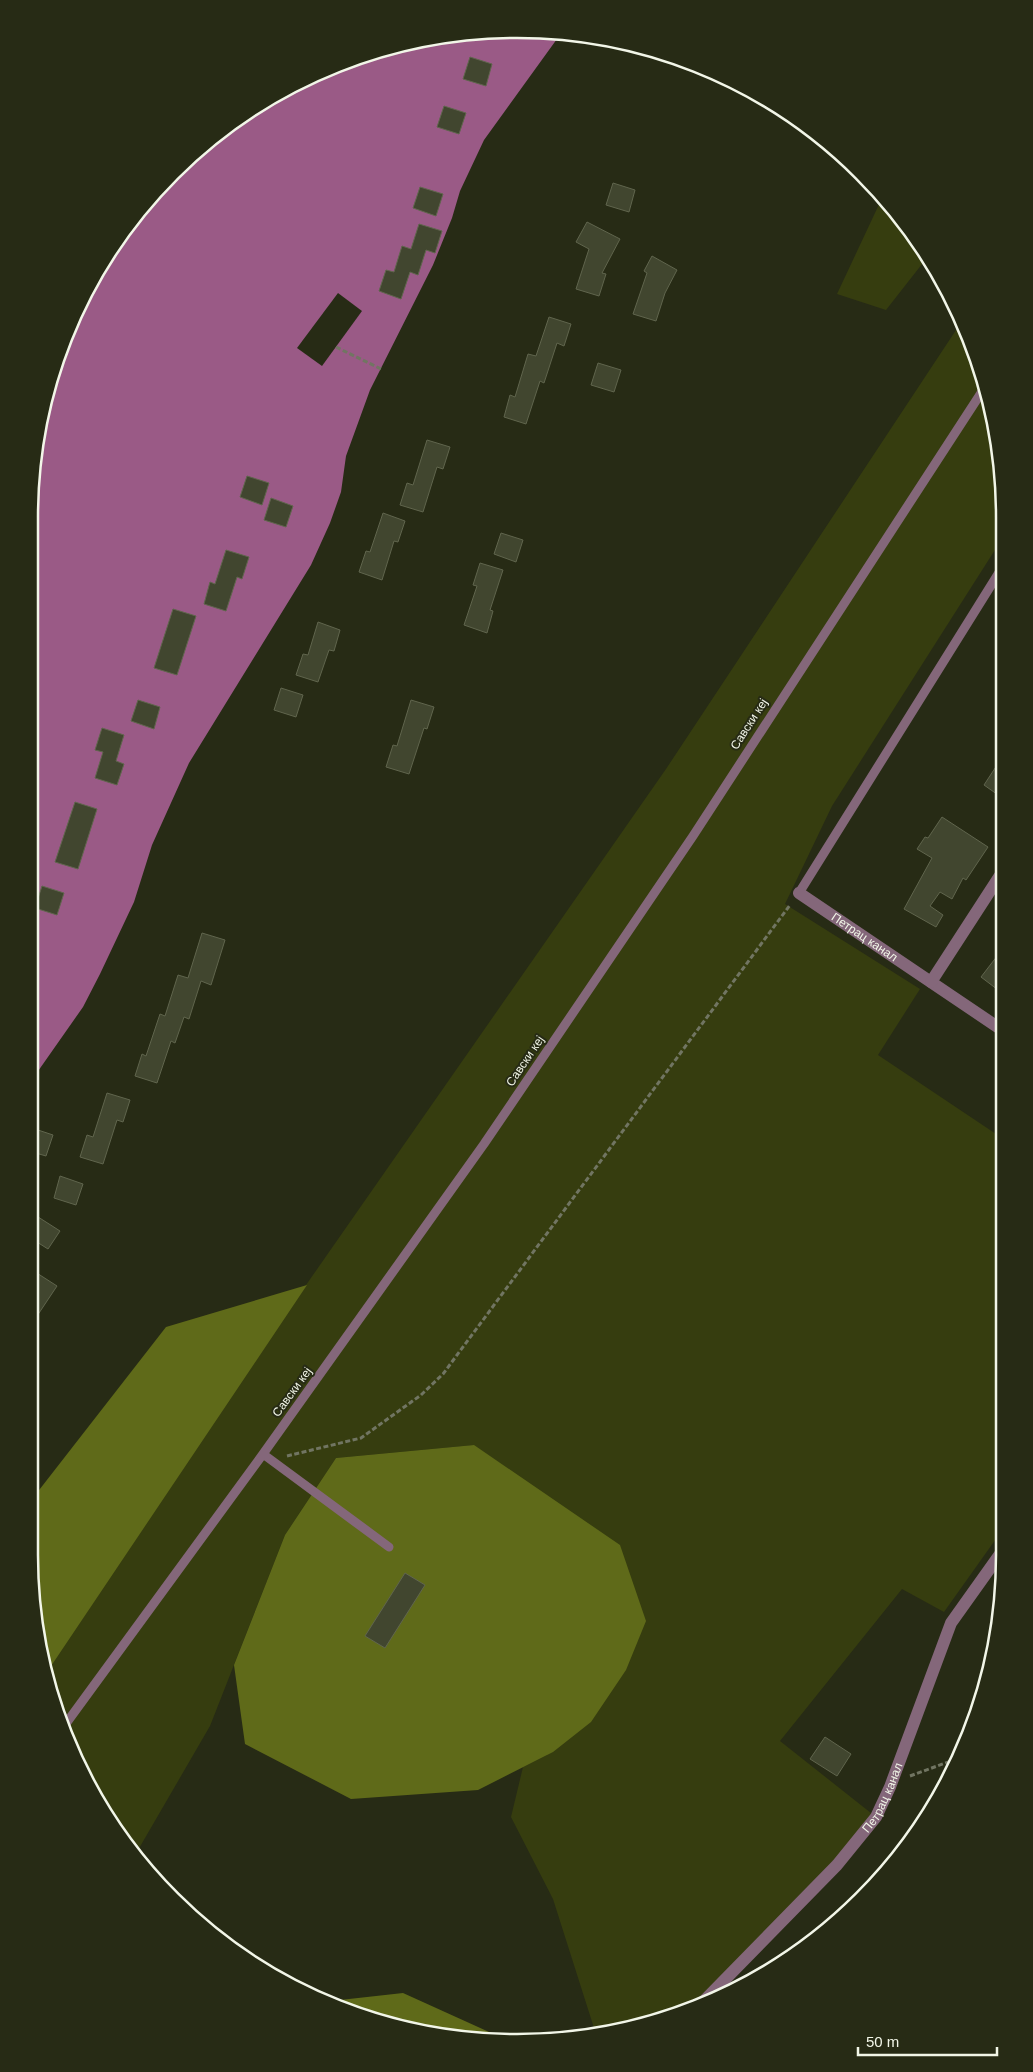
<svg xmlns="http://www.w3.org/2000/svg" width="1033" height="2072" font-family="Arial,sans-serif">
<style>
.green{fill:#363d0f}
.forest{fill:#5f6a19}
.water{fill:#9a5a86}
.pier{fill:#272b15}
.building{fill:#41462f;stroke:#60654d}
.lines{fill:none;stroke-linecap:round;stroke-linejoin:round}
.path{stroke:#717562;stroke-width:3;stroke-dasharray:5 2.5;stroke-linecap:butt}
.lane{stroke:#84677a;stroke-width:9}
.street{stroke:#84677a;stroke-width:12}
.labels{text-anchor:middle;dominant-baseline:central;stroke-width:4;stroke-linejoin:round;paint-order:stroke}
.street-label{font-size:12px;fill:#f2f6e8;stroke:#272b15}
.rim{fill:none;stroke:#f2f6e8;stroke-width:2.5}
</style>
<rect width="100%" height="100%" fill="#272b15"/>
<path class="green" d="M 882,198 L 904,220 L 926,259 L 886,310 L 837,294 Z
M 962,321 L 967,330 L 1000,453 L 1000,542 L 832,806 L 785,904 L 920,989 L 878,1055 L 1002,1138 L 1003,1529 L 944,1612 L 902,1589 L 780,1741 L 876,1817 L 700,2005 L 643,2026 L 626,2025 L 594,2028 L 553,1899 L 511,1817 L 523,1767 L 547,1755 L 474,1445 L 336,1458 L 285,1535 L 210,1726 L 134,1857 L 94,1799 L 55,1713 L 44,1674 L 163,1490 L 666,769 Z"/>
<path class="forest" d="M 307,1285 L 45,1675 L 38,1650 L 29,1556 L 29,1503 L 166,1327 Z
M 474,1445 L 620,1545 L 646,1621 L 626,1670 L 591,1722 L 553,1752 L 478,1790 L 351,1799 L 245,1744 L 234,1665 L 285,1535 L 336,1458 Z
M 403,1993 L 509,2041 L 485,2042 L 421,2034 L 328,2005 L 331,2001 Z"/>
<path class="water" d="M 548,30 L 562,32 L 484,140 L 460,191 L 452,218 L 433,265 L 370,390 L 346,456 L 341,492 L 330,523 L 311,565 L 189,763 L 152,845 L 134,902 L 100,974 L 83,1007 L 29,1084 L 30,485 L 45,391 L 79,301 L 129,220 L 195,150 L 272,94 L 359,55 L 453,33 Z"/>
<path class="pier" d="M 338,293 L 362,311 L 322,366 L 297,348 Z"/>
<path class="building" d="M 470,57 L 492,64 L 486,86 L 463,79 Z
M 444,106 L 466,113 L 459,134 L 437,127 Z
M 613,183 L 635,190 L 629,212 L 606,205 Z
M 420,187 L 443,194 L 436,216 L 413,208 Z
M 587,222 L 620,239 L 602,273 L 606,274 L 599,296 L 576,289 L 589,249 L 576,242 Z
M 419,224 L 442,231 L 435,253 L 426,250 L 418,275 L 410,272 L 401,299 L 379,291 L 386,270 L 394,272 L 402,246 L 411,249 Z
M 652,256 L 677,270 L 665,293 L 656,321 L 633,314 L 647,273 L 644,271 Z
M 549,317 L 571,324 L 564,346 L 557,343 L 544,383 L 540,381 L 526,424 L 504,417 L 510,395 L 515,397 L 528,354 L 536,356 Z
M 598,363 L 621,370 L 614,392 L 591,385 Z
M 427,440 L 450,447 L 443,469 L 437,467 L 423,512 L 400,505 L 407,483 L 413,485 Z
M 247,476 L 269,483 L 262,505 L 240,497 Z
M 271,498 L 293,506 L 286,527 L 264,520 Z
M 383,513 L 405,521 L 398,542 L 394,541 L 382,580 L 359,572 L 366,551 L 370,552 Z
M 501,533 L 523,540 L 516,562 L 494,554 Z
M 226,550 L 249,557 L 242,579 L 237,577 L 226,611 L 204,604 L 210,582 L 215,584 Z
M 480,563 L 503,570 L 490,610 L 493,611 L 487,633 L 464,625 L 477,586 L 473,585 Z
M 173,609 L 196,616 L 177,675 L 154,668 Z
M 318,622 L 340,630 L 334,651 L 329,650 L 318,682 L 296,675 L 303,654 L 308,655 Z
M 281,688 L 303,695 L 296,717 L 274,710 Z
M 138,700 L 160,707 L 154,729 L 131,721 Z
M 411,700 L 434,707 L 427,729 L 424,728 L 409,774 L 386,767 L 393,745 L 397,746 Z
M 102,728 L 124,735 L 116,761 L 124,764 L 117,785 L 95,778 L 103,752 L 95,750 Z
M 1001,759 L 1001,797 L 984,785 Z
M 75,802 L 97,809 L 78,869 L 55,862 Z
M 942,817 L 988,847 L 966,880 L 963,878 L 952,899 L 940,892 L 930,906 L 943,915 L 936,927 L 904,909 L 932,858 L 917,849 L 925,837 L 928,838 Z
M 42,886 L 64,893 L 57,915 L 35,908 Z
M 202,933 L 225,940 L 211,985 L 201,981 L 189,1019 L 184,1017 L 175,1043 L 171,1041 L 157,1083 L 135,1076 L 142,1054 L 146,1056 L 160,1014 L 165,1016 L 178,975 L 188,978 Z
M 1001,951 L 1002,975 L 1002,993 L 981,977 Z
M 107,1093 L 130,1100 L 123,1122 L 117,1120 L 103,1164 L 80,1157 L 87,1135 L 93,1137 Z
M 29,1127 L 53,1135 L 46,1156 L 29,1151 Z
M 60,1176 L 83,1184 L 76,1205 L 54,1198 Z
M 35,1215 L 60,1231 L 48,1249 L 29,1237 L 29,1224 Z
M 29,1268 L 57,1286 L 29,1328 Z
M 405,1573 L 425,1585 L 385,1648 L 365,1636 Z
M 825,1737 L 851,1754 L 837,1776 L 810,1759 Z"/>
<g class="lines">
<path class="path" d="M 336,347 L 381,369
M 287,1456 L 361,1438 L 421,1395 L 443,1374 L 790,905
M 910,1776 L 959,1758"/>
<path class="lane" d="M 799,893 L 1000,571
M 263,1454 L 389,1547
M 62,1729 L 263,1454 L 484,1144 L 693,836 L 983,390"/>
<g class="street">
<path id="s1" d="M 799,893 L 1002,1030"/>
<path d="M 931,982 L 1001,874"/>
<path id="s2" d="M 700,2005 L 837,1865 L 876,1817 L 890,1787 L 951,1623 L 1003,1550"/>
</g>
</g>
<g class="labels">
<g class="street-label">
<text transform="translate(749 724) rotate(-57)">Савски кеј</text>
<text stroke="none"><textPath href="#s1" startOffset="79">Петрац канал</textPath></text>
<text transform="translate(525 1061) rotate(-56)">Савски кеј</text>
<text transform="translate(292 1392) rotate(-54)">Савски кеј</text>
<text stroke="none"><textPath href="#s2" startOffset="278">Петрац канал</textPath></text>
</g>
</g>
<path d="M0 0H1033V2072H0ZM517 38H517A479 479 0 0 1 996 517V1555A479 479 0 0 1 517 2034H517A479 479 0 0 1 38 1555V517A479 479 0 0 1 517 38Z" fill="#272b15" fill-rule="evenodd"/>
<path class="rim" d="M517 38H517A479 479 0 0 1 996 517V1555A479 479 0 0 1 517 2034H517A479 479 0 0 1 38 1555V517A479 479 0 0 1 517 38Z"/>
<path d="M858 2047v8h139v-8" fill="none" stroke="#f2f6e8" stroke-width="2.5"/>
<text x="866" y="2047" font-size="15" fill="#f2f6e8" stroke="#272b15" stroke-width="4" paint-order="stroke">50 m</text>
</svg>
